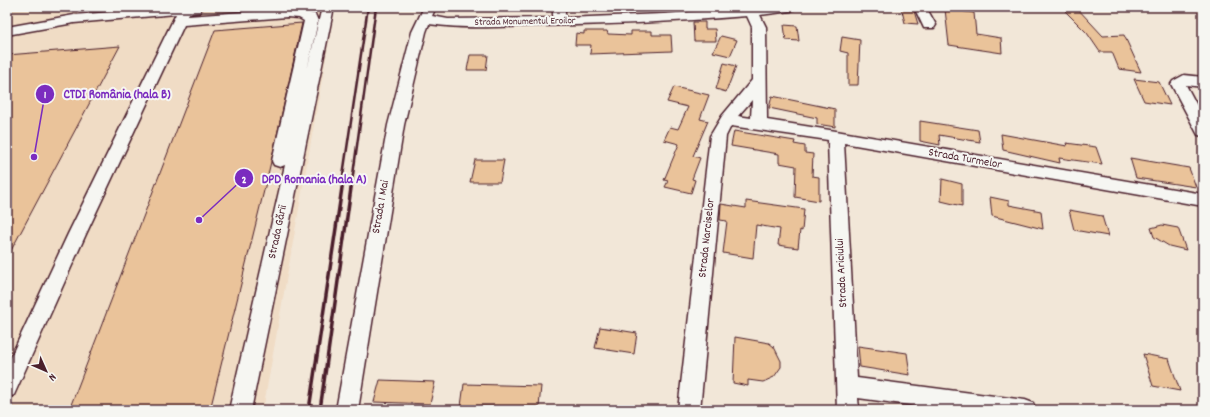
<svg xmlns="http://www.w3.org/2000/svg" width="1210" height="417" font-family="Dekko,sans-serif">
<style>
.built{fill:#f0dcc5}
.building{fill:#eac39a;stroke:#4a1f2b}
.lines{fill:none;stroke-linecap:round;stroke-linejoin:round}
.minor-casing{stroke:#4a1f2b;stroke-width:3}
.minor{fill:#f6f6f2;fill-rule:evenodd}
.rail-far1{stroke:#4a1f2b;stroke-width:2.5}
.rail{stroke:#4a1f2b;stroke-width:3.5}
.labels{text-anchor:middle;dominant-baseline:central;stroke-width:4;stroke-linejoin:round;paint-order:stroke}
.far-street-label{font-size:10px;fill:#4a1f2b;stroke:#f6f6f2}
.street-label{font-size:12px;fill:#4a1f2b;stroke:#f6f6f2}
.leader{fill:none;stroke:#7b2cbf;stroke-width:1.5}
.callout-dot{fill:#7b2cbf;stroke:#f6f6f2;stroke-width:1.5}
.mark-label{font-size:12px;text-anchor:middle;font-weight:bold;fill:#fff}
.callout-label{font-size:13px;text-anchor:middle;font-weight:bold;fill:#7b2cbf;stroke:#f6f6f2;stroke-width:4;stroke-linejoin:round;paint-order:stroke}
</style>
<rect width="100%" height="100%" fill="#f2e7d8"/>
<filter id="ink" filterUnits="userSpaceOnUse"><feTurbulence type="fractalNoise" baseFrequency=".025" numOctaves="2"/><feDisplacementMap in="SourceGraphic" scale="8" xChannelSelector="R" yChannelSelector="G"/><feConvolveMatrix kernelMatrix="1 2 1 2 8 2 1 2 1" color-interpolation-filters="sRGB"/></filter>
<g filter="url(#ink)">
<path class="built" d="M 7,7 L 335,7 L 263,410 L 7,410 Z"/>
<path class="building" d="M 901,7 L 913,8 L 918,24 L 905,23 Z
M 1069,7 L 1076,7 L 1103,36 L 1124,35 L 1141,72 L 1119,69 L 1112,52 L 1100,52 L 1087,33 L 1065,11 Z
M 945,9 L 974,13 L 976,34 L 1001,38 L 1002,53 L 949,45 Z
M 693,22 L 705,22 L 705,29 L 715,29 L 716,41 L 694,41 Z
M 302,23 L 271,162 L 210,410 L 69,410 L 215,30 Z
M 784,25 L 797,26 L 799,41 L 786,40 Z
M 584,31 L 607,31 L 608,34 L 631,35 L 631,31 L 652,31 L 652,35 L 671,35 L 672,51 L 590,54 L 591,45 L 575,45 L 576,33 L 584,34 Z
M 721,36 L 737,40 L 730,56 L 713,52 Z
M 842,37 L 860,40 L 858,85 L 848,85 L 848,53 L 840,51 Z
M 120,46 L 7,258 L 7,55 Z
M 470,55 L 488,55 L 486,70 L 467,70 Z
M 724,63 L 736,66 L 726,92 L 716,89 Z
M 1134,79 L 1159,82 L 1170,105 L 1144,101 Z
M 674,87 L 709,95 L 700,119 L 708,121 L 693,156 L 700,158 L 692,179 L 695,180 L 691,193 L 665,187 L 668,181 L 664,180 L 679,144 L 664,140 L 670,127 L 678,129 L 688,107 L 667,102 Z
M 772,96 L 835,109 L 835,127 L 817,124 L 817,118 L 769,108 Z
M 920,121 L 978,130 L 980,142 L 939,135 L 940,145 L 920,141 Z
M 734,131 L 795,141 L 794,144 L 805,146 L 805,153 L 813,154 L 812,176 L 819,177 L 819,201 L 795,197 L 796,166 L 779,163 L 779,154 L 731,146 Z
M 1001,134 L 1067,146 L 1066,143 L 1096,147 L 1102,164 L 1059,158 L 1060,163 L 1003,150 Z
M 1130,158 L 1189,168 L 1196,187 L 1136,178 Z
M 475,160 L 504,160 L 500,182 L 470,182 Z
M 942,179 L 962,184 L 962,206 L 941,201 Z
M 990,197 L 1009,201 L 1009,205 L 1041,211 L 1043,229 L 992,216 Z
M 746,201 L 804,209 L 802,231 L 800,230 L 798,248 L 778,245 L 780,229 L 756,225 L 753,258 L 723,253 L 727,221 L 720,220 L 721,204 L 746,208 Z
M 1069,210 L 1102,216 L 1108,236 L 1074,230 Z
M 1162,225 L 1178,228 L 1186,250 L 1169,246 L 1154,237 L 1151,228 Z
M 600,327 L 637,333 L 634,354 L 595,348 Z
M 735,337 L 769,343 L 774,347 L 781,361 L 781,367 L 774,377 L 763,382 L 748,380 L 748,386 L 733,383 Z
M 858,346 L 907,353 L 910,375 L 860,367 Z
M 1143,354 L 1169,359 L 1180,391 L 1153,386 Z
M 380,380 L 435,382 L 430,404 L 374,402 Z
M 464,384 L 541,386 L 539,407 L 461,406 Z"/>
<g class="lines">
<defs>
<path id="minor" d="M 173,7 L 200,7 L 201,9 L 200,12 L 189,13 L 188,16 L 287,9 L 315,14 L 318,21 L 307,70 L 322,7 L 334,7 L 251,410 L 229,410 L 285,165 L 280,167 L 274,165 L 272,161 L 304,21 L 299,18 L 287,17 L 184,25 L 86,234 L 14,395 L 7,398 L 7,365 L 68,234 L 176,14 L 74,23 L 7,35 L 7,27 L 74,15 Z
M 424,7 L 436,7 L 432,16 L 448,19 L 553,18 L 553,7 L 565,7 L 565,18 L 663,14 L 758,7 L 797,7 L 791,11 L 760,15 L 766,27 L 767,120 L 836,131 L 1203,194 L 1203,206 L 844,143 L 857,378 L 1025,400 L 1033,403 L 1036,410 L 947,410 L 858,398 L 859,410 L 837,410 L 828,140 L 731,126 L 726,136 L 700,410 L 678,410 L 710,136 L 722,116 L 752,80 L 752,27 L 747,16 C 675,22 602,25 529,26 C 496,27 462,29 429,24 L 426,32 L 404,125 L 358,410 L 336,410 L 388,125 L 412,32 ZM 752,100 L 751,118 L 738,116 Z
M 914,7 L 926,7 L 936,25 L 934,28 L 924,28 Z
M 1184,75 L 1203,77 L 1203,87 L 1186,85 L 1203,117 L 1203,136 L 1198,135 L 1171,84 L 1173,81 Z"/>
</defs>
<use href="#minor" class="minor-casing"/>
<use href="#minor" class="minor"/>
<path class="rail-far1" d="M 342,182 L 368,7
M 352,182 L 376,7"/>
<path class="rail" d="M 309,410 L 343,181
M 320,410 L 352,181"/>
</g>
</g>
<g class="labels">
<g class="far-street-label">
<text transform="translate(525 22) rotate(-1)">Strada Monumentul Eroilor</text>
</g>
<g class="street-label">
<text transform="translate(965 159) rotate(10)">Strada Turmelor</text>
<text transform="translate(381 207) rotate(-80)">Strada 1 Mai</text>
<text transform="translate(278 232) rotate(-78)">Strada Gării</text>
<text transform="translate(707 238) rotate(-84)">Strada Narciselor</text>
<text transform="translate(842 273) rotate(-93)">Strada Ariciului</text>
</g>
</g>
<path class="leader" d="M34 157L45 94M199 220L244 178"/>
<g class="callout-dot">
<circle cx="34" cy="157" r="4"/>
<circle cx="199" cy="220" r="4"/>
<circle cx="45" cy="94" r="10"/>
<circle cx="244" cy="178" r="10"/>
</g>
<g class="mark-label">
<text x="45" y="98">1</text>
<text x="244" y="183">2</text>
</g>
<g class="callout-label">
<text x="117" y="98">CTDI România (hala B)</text>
<text x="314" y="183">DPD Romania (hala A)</text>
</g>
<rect width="1210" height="417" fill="none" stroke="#f6f6f2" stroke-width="24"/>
<rect x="12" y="12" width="1186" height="393" fill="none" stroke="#4a1f2b" stroke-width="1.5" filter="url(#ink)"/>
<g transform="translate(46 371) rotate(135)" stroke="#f6f6f2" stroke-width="3" paint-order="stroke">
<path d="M0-3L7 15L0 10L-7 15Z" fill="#4a1f2b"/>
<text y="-6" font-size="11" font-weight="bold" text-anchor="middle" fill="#4a1f2b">N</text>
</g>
</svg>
